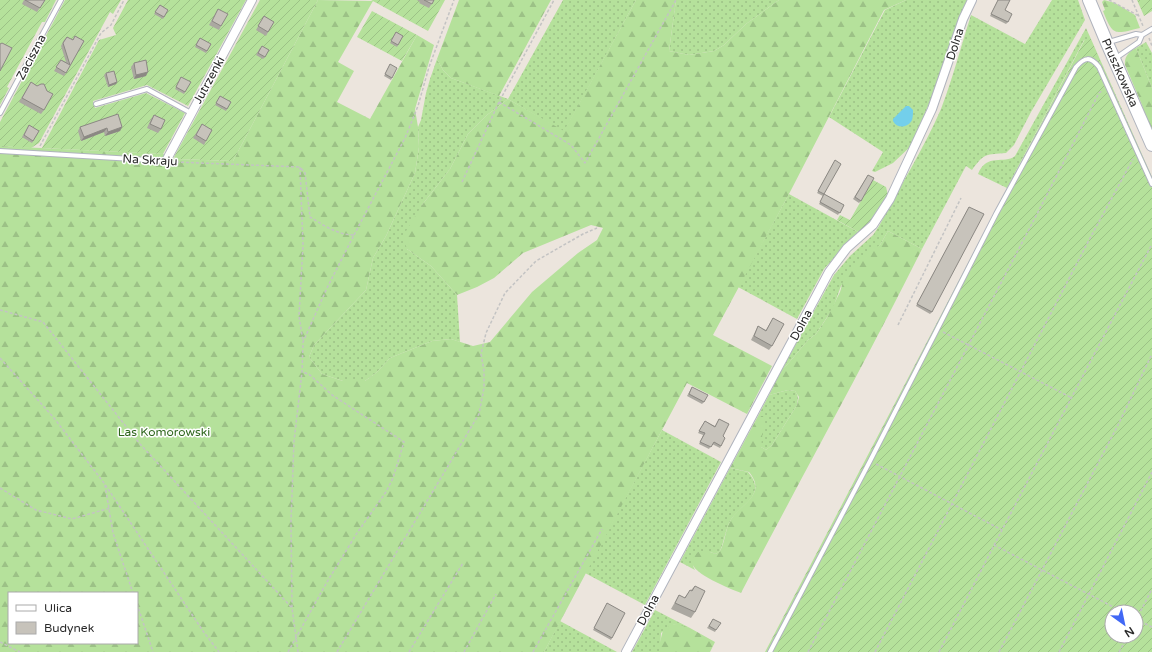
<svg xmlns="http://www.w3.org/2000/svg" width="1152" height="652" font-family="'Varela Round',sans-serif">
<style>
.grass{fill:url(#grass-dots)}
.forest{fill:url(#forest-firs);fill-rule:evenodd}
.garden{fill:url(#garden-furrows);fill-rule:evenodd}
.water{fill:#73cfeb}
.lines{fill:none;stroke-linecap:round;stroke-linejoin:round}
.lane-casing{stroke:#b0b4be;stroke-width:6}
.street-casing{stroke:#b0b4be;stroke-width:10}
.secondary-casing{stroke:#b0b4be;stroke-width:14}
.path{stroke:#c3c3c3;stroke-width:1.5;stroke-dasharray:3 2;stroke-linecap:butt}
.lane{stroke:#fff;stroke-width:4}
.street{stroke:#fff;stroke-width:8}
.secondary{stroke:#fff;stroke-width:12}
.wall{fill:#aba8a1}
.shaded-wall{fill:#8b8883}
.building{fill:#c7c3bb;stroke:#8b8883}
.labels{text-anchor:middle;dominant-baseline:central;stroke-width:3;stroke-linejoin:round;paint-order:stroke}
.street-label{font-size:12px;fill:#2a2a2a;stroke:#fff}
.park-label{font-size:12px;fill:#2e661c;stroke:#fff}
</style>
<defs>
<pattern id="grass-dots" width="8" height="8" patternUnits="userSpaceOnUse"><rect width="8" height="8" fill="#b5e19b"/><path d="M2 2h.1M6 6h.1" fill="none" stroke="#9cc186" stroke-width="1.8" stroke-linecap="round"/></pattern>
<pattern id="forest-firs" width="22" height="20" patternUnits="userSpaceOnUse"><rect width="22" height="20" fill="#b5e19b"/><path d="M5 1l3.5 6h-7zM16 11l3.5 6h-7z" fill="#9cc186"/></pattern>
<pattern id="garden-furrows" width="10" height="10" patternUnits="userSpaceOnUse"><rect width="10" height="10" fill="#b5e19b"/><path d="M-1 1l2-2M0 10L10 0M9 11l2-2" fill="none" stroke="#9cc186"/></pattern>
</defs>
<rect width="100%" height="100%" fill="#ece5dd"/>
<path class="grass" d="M 563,0 L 636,0 L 564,132 L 508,99 L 487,115 L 468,134 L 450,169 L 422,205 L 407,249 L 431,266 L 457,295 L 460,342 L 451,339 L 432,341 L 390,358 L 377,372 L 365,381 L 343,381 L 322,374 L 309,357 L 314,345 L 366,290 L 373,258 L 386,236 L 415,173 L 419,147 L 418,127 L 421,120 L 426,93 L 430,79 L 437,59 L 443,70 L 451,78 L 508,99 Z
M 676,0 L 779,0 L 746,24 L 724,45 L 714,51 L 689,55 L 669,51 Z
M 906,0 L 969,0 L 945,66 L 911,146 L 893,163 L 875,172 L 872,171 L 883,152 L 829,117 L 885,10 Z
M 1052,0 L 1078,0 L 1085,20 L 1031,112 L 1014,145 L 1006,153 C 986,155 985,152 972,170 L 966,166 L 922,249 L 888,231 L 880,245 L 841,286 L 833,308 L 816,334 L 808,340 L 787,365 L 782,369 L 834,275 L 850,256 L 873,235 L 879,226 C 899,188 924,148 941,109 C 953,78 961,46 971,15 L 1025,44 Z
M 1086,28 L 1091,39 L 1084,40 L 1007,188 L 978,174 C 987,152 1004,165 1015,156 Z
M 1146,42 L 1152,53 L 1152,88 L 1136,48 Z
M 789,194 L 860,233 L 842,249 L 824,269 L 797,319 L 738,287 Z
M 788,390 L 795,391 C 799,396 798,399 797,405 L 772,445 L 766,450 L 761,447 L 758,416 L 769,395 Z
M 662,430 L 721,462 L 645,605 L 585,573 Z
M 730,468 L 748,472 C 769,496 738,505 729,523 C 725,532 724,542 720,551 L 716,554 L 710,552 L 698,552 L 693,566 L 695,570 L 680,562 Z
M 655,610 L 690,628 C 673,626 677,620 661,633 L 660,652 L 632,652 Z
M 560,621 L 617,652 L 544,652 Z"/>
<path class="forest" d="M 318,0 L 373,1 L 338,62 L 354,71 L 337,102 L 370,119 L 417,35 L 434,45 L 415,109 L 418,127 L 419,147 L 415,173 L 386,236 L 373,258 L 366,290 L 314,345 L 309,357 L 322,374 L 343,381 L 365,381 L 377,372 L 390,358 L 432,341 L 451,339 L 473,346 L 490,342 L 532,292 L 578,253 L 597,240 L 603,228 L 591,225 L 523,253 L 494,278 L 477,287 L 457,295 L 431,266 L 407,249 L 403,236 L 422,205 L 450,169 L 468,134 L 487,115 L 508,99 L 564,131 L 636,0 L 676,0 L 669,51 L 689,55 L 714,51 L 724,45 L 746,24 L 779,0 L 906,0 L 884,10 L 789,194 L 713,335 L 772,366 L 747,414 L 687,383 L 544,652 L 0,652 L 0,146 L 163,154 L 176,159 L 233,161 ZM 9,593 L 137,593 L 137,643 L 9,643 Z
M 459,0 L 551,0 L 499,96 L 451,78 L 443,70 L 437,59 Z
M 1104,0 L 1115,3 L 1135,15 L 1140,28 C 1115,34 1113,37 1103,11 L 1105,10 L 1102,2 Z
M 1136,48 L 1152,88 L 1152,135 L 1146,122 L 1142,105 L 1125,65 C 1124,57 1129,51 1136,48 Z
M 888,231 L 922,249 C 864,365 801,478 741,593 C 731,589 692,574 692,562 C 692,557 695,555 698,552 L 710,552 L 716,554 L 720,551 C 725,542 725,532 729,523 C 737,505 769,496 749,472 L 730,468 L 758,416 L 763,416 L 764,420 L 761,447 L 766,450 L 772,445 L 797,405 L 799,397 L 795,391 L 788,390 L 769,395 L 782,369 L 787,365 L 808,340 L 816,334 L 828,316 L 840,292 L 844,278 L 851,268 L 866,253 L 880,245 Z
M 677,624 L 690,628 L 715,642 L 710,652 L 660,652 L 660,642 L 663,630 L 671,625 Z"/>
<path class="garden" d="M 0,0 L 56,0 L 45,22 L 42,22 L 7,87 L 9,88 L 0,105 Z
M 65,0 L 121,0 L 113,14 L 110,12 L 39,143 L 31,148 L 0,146 L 0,122 Z
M 128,0 L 246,0 L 188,106 L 147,85 L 93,101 L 95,108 L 146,93 L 185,113 L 163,154 L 42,148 L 99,40 L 116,35 L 113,28 Z
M 260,0 L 318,0 L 233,161 L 176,159 L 174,157 Z
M 371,0 L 445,0 L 428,31 Z
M 1137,0 L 1152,0 L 1152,11 L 1144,16 Z
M 372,11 L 417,35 L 402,61 L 357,37 Z
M 1085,39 L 1091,39 L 1152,177 L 1152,652 L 765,652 ZM 1112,612 L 1136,612 L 1136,636 L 1112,636 Z
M 873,180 L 886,187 L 888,195 L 873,219 L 860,233 L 837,220 L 840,215 L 850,220 Z"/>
<path class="water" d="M 906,106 L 909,106 L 913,110 C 913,113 913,117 912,120 C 908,128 897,129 893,121 L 893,119 Z"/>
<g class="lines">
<defs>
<path id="lane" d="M 1142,35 L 1152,29
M 1109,42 L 1136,34 L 1142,35
M 1116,58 L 1139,42 L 1142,35
M 96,104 L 147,89 L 191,113
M 0,113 L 61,0
M 0,151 L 166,161
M 770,652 L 870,461 L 996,214 L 1076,67 C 1085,57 1090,56 1099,67 L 1152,184"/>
<path id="street" d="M 166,161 L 252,0
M 626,652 L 829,272 L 847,248 L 873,225 L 890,199 L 932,109 L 963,19 L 972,0"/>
<g id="secondary">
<path id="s1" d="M 1089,0 L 1107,43 L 1152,145"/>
</g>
</defs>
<use href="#lane" class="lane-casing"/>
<use href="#street" class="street-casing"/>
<use href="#secondary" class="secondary-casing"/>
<path class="path" d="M 1109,0 L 1139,16
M 1132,0 L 1143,26
M 1149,38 L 1152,46
M 499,102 L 571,145 L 585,163 L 676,0
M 40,146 L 101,33 L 111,25 L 124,0
M 176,162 L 300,167
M 300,167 L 303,245 L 299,316 L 303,341
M 462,182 L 499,102 L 554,0
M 354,235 L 405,138 L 418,106 L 429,67 L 454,0
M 0,310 L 43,322 L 140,444 L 292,608
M 898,325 L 961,198
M 943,332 L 1072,398
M 0,358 L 54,418 L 104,483 L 203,631 L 219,652
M 876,464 L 1002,530
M 105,485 L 113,533 L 133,593
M 0,488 L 36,510 L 72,519 L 110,508
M 994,545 L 1123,612
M 137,604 L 153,652
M 1136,619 L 1152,627
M 1136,620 L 1152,589
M 0,642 L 20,652
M 288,652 L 327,582 L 357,533 L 386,492 L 393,478 L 404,442 L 332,395 L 310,375 L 303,372
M 298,652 L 292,608 L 291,521 L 294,441 L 302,372 L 303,342 L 327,288 L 354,235 C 338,235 323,225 310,217 L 305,173 L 300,167
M 337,652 L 479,414 L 484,388 L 484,371 L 481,354 L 486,333 L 505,293 L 536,261 L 583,234 L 597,228
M 409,652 L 463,563
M 464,652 L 496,594
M 533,652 L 602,529
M 808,652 L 1037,214 L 1099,93 L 1102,91
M 875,652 L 1089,240 L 1133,159
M 939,652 L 1002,530 L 1152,244
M 999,652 L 1118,425 L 1152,354
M 1059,652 L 1152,472
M 1119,652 L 1128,636"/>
<use href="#lane" class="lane"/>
<use href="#street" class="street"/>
<use href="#secondary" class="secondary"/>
</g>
<path class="wall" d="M 24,0 L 45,0 L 37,12 L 22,4 Z
M 417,0 L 434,0 L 429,8 L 419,3 L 420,2 Z
M 998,0 L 1010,0 L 1005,10 L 1008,22 L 1006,24 L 990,16 Z
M 160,5 L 168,10 L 163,19 L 154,14 Z
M 218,9 L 221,26 L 219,30 L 209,25 Z
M 264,16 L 268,32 L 266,36 L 256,30 Z
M 396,32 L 398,45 L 397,47 L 390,43 Z
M 75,36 L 84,41 L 64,76 L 54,71 L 61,60 L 66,62 L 61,46 L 64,40 L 67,37 L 72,40 Z
M 198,40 L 211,44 L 206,53 L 195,47 Z
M 260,48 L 265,57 L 263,59 L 256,55 Z
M 134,63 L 146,76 L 134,79 L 131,67 Z
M 390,64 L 392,78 L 391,80 L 384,76 Z
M 106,73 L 117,82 L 116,84 L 108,87 L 104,75 Z
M 181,77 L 185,92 L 184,94 L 175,89 Z
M 31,82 L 37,86 L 44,110 L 41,114 L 19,102 Z
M 220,96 L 227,109 L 226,111 L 215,105 Z
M 154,115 L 161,129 L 158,133 L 147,128 L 151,119 Z
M 202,124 L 206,141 L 204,145 L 193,138 Z
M 29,125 L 39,131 L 32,143 L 22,137 Z
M 80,127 L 122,127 L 120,131 L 105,136 L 104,132 L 81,141 L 78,131 Z
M 834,162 L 824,194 L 844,205 L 838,215 L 819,204 L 823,196 L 817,193 Z
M 868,175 L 861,201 L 859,203 L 853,199 Z
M 969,207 L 932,312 L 930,314 L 916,306 Z
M 773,318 L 772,346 L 769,350 L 751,340 L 758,326 L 766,330 Z
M 692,387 L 704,402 L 702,404 L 687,396 Z
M 719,419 L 723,436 L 721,446 L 720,448 L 712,444 L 709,449 L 699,444 L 703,435 L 698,433 L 705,421 L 715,426 Z
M 695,586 L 695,612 L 691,618 L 671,609 L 679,595 L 684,598 L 691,590 Z
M 606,605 L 612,638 L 611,640 L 593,630 Z
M 712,621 L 716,630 L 715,632 L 707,628 Z"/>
<path class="shaded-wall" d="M 148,72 L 146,76 L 134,79 L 136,75 Z
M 117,82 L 116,84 L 108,87 L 109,85 Z
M 122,127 L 120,131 L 105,136 L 108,132 Z
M 107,128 L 104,132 L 81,141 L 84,137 Z"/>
<path class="building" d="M 25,0 L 45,0 L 40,8 Z
M 424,0 L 434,0 L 432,4 Z
M 998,0 L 1010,0 L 1005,10 L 1012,14 L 1008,22 L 991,14 Z
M 160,5 L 168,10 L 164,17 L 155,12 Z
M 218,9 L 228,14 L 221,26 L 212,21 Z
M 264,16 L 274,22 L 268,32 L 258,26 Z
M 396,32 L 403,36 L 398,45 L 391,41 Z
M 75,36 L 84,41 L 66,73 L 56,67 L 61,60 L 70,65 L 63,43 L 67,37 L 73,40 Z
M 200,38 L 211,44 L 207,51 L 196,45 Z
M 2,43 L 12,48 L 0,71 L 0,44 Z
M 262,46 L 269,50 L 265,57 L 258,53 Z
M 146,60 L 148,72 L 136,75 L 134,63 Z
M 390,64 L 397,68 L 392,78 L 385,74 Z
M 114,71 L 117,82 L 109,85 L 106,73 Z
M 181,77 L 191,82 L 185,92 L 176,87 Z
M 31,82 L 37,86 L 41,84 L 44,84 L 47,91 L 53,94 L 44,110 L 22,98 Z
M 220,96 L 231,102 L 227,109 L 216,103 Z
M 118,114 L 122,127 L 108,132 L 107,128 L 84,137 L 80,127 Z
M 154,115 L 165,120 L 161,129 L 150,124 Z
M 202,124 L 212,130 L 206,141 L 196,135 Z
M 29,125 L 39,131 L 33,141 L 24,135 Z
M 835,160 L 841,164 L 824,194 L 818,191 Z
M 868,175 L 874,178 L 861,201 L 855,197 Z
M 824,194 L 844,205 L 840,213 L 820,202 Z
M 969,207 L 984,214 L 932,312 L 917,304 Z
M 773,318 L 784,324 L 772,346 L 754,336 L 758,326 L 766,331 Z
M 692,387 L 708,395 L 704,402 L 689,394 Z
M 719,419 L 729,424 L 723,436 L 725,438 L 721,446 L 714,442 L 711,447 L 700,442 L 705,433 L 699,431 L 705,421 L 715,427 Z
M 695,586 L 705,591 L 695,612 L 675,603 L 679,595 L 685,598 L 690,590 L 692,591 Z
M 607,603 L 625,613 L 612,638 L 594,628 Z
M 713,619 L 721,623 L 716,630 L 709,626 Z"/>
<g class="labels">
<g class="street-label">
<text transform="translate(955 44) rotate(-72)">Dolna</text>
<text transform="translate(31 57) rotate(-62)">Zaciszna</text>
<text stroke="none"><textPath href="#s1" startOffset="79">Pruszkowska</textPath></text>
<text transform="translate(209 80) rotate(-61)">Jutrzenki</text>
<text transform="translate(150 160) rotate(3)">Na Skraju</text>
<text transform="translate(801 325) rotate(-62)">Dolna</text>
<text transform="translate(648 610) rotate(-62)">Dolna</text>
</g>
<g class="park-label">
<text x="164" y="432">Las Komorowski</text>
</g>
</g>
<rect x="8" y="592" width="130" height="52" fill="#ffffff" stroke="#aaaaaa"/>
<rect x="16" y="605" width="20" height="6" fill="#ffffff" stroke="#aaaaaa"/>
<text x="44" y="612" font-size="12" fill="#2a2a2a">Ulica</text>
<rect x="16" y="622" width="20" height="12" fill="#c7c3bb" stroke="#aaaaaa"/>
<text x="44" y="632" font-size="12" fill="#2a2a2a">Budynek</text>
<g transform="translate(1124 624) rotate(147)"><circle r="19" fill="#ffffff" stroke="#aaaaaa"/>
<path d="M0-3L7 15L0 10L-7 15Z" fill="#4168f5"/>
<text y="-6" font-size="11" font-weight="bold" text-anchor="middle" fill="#2a2a2a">N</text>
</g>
</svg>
